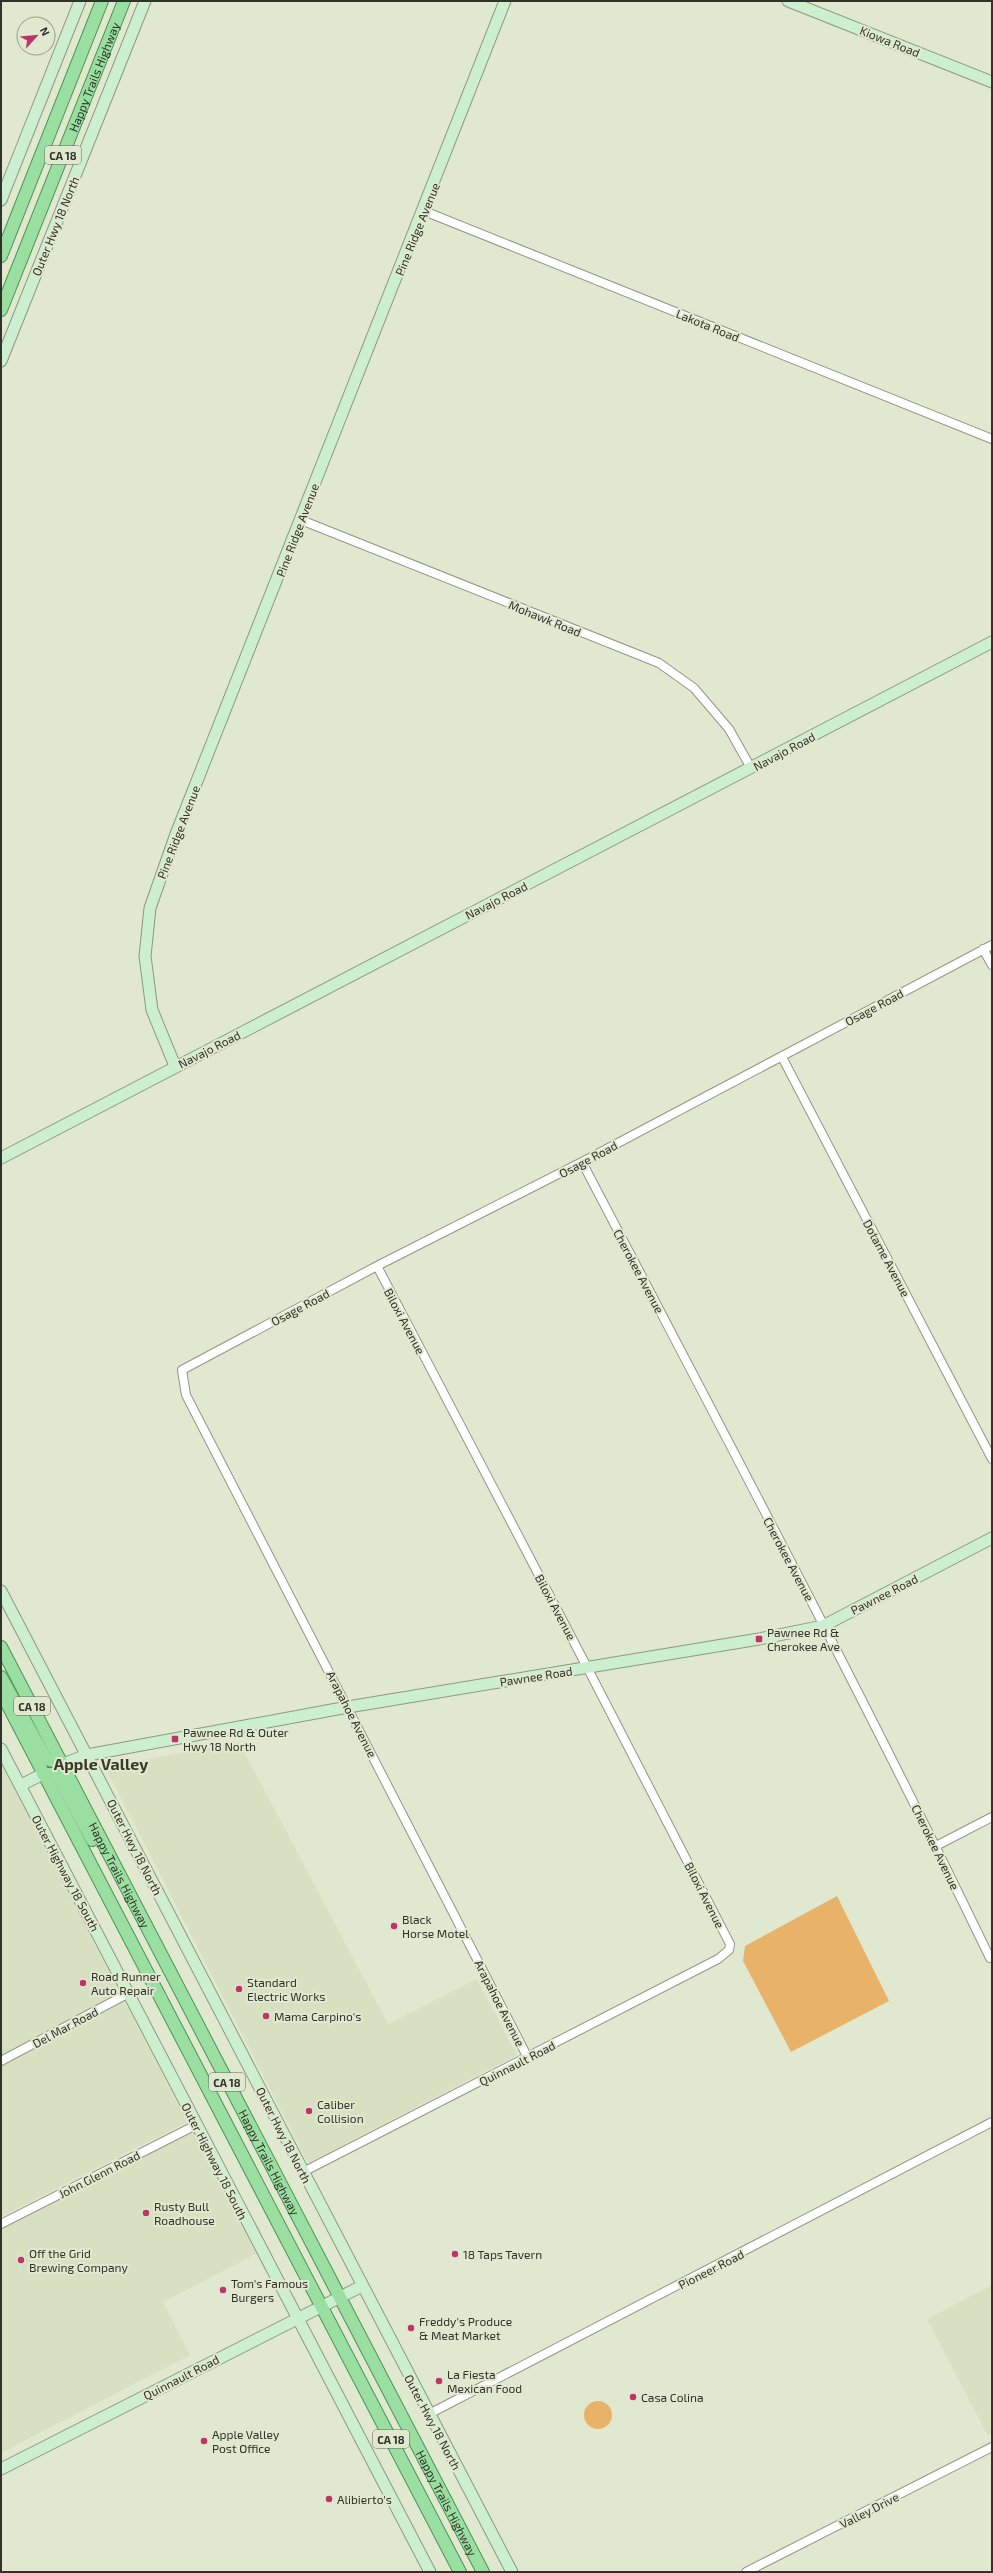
<svg xmlns="http://www.w3.org/2000/svg" width="993" height="2573" font-family="'Exo 2',sans-serif">
<style>
.built{fill:#d7e1c1}
.green{fill:#e8b369}
.lines{fill:none;stroke-linecap:round;stroke-linejoin:round}
.street-casing{stroke:#909780;stroke-width:10}
.secondary-casing{stroke:#909780;stroke-width:13}
.primary-casing{stroke:#49954f;stroke-width:14}
.street{stroke:#fff;stroke-width:8}
.secondary{stroke:#ccefd0;stroke-width:11}
.primary{stroke:#9adfa1;stroke-width:12}
.poi-dot{fill:#bf3368;stroke:#e0e8d0;stroke-width:1.5}
.labels{text-anchor:middle;dominant-baseline:central;stroke-width:4;stroke-linejoin:round;paint-order:stroke}
.shield{fill:#e0e8d0;stroke:#65695b;stroke-width:1}
.shield-label{font-size:11px;font-weight:bold;fill:#303329}
.street-label{font-size:12px;fill:#303329;stroke:#e0e8d0}
.poi-label{font-size:12px;fill:#303329;stroke:#e0e8d0;text-anchor:start}
.district-label{font-size:16px;font-weight:bold;fill:#353b27;stroke:#e0e8d0}
</style>
<rect width="100%" height="100%" fill="#e0e8d0"/>
<path class="built" d="M 239,1742 L 388,2024 L 477,1979 L 517,2055 L 308,2163 L 105,1767 Z
M 1,1764 L 187,2122 L 1,2217 Z
M 193,2132 L 256,2254 L 163,2302 L 190,2355 L 1,2453 L 1,2230 Z
M 992,2285 L 992,2433 L 988,2436 L 927,2319 Z"/>
<path class="green" d="M 837,1896 L 889,2001 L 791,2052 L 743,1961 L 745,1946 Z
M584 2415a14 14 0 1 1 28 0a14 14 0 1 1-28 0Z"/>
<g class="lines">
<defs>
<path id="street" d="M 424,211 L 992,439
M 301,520 L 659,663 L 694,688 L 729,729 L 751,768
M 983,949 L 992,965
M 782,1057 L 992,1459
M 582,1162 C 720,1426 860,1689 990,1958
M 936,1846 L 992,1817
M 528,2058 L 186,1395 L 182,1370 L 377,1266 L 582,1162 L 992,945
M 1,2061 L 129,1993
M 303,2172 L 718,1959 L 729,1950 L 730,1944 L 587,1667 L 377,1266
M 1,2224 L 196,2125
M 429,2414 L 992,2122
M 746,2572 L 992,2447"/>
<path id="secondary" d="M 788,1 L 992,82
M 1,200 L 80,1
M 1,361 L 145,1
M 175,1066 L 152,1010 L 145,956 L 150,908 L 176,834 L 505,1
M 1,1158 L 992,642
M 1,1591 L 512,2572
M 1,1749 L 430,2572
M 63,1764 L 87,1755 L 348,1707 L 759,1639 L 823,1626 L 992,1538
M 21,1785 L 43,1774
M 1,2469 L 362,2286"/>
<g id="primary">
<path d="M 1,256 L 102,1"/>
<path id="s1" d="M 1,310 L 124,1"/>
<path id="s2" d="M 1,1647 L 483,2572"/>
<path d="M 1,1677 L 46,1759 L 63,1764"/>
<path d="M 1,1692 L 460,2572"/>
<path d="M 43,1774 L 51,1774 L 59,1778 L 92,1840"/>
</g>
</defs>
<use href="#street" class="street-casing"/>
<use href="#secondary" class="secondary-casing"/>
<use href="#primary" class="primary-casing"/>
<use href="#street" class="street"/>
<use href="#secondary" class="secondary"/>
<use href="#primary" class="primary"/>
</g>
<g class="poi-dot">
<rect x="755" y="1635" width="8" height="8" rx="2"/>
<rect x="171" y="1735" width="8" height="8" rx="2"/>
<circle cx="394" cy="1926" r="4"/>
<circle cx="83" cy="1983" r="4"/>
<circle cx="239" cy="1989" r="4"/>
<circle cx="266" cy="2016" r="4"/>
<circle cx="309" cy="2111" r="4"/>
<circle cx="146" cy="2213" r="4"/>
<circle cx="455" cy="2254" r="4"/>
<circle cx="21" cy="2260" r="4"/>
<circle cx="223" cy="2290" r="4"/>
<circle cx="411" cy="2328" r="4"/>
<circle cx="439" cy="2381" r="4"/>
<circle cx="633" cy="2397" r="4"/>
<circle cx="204" cy="2441" r="4"/>
<circle cx="329" cy="2499" r="4"/>
</g>
<g class="labels">
<g class="shield">
<rect x="45" y="146" width="36" height="18" rx="3"/>
<rect x="14" y="1697" width="36" height="18" rx="3"/>
<rect x="209" y="2073" width="36" height="18" rx="3"/>
<rect x="373" y="2430" width="36" height="18" rx="3"/>
</g>
<g class="shield-label">
<text x="63" y="155">CA 18</text>
<text x="32" y="1706">CA 18</text>
<text x="227" y="2082">CA 18</text>
<text x="391" y="2439">CA 18</text>
</g>
<g class="street-label">
<text transform="translate(890 41) rotate(22)">Kiowa Road</text>
<text stroke="none"><textPath href="#s1" startOffset="251">Happy Trails Highway</textPath></text>
<text transform="translate(55 226) rotate(-68)">Outer Hwy 18 North</text>
<text transform="translate(417 229) rotate(-68)">Pine Ridge Avenue</text>
<text transform="translate(708 325) rotate(22)">Lakota Road</text>
<text transform="translate(297 530) rotate(-69)">Pine Ridge Avenue</text>
<text transform="translate(545 618) rotate(22)">Mohawk Road</text>
<text transform="translate(784 751) rotate(-28)">Navajo Road</text>
<text transform="translate(178 832) rotate(-69)">Pine Ridge Avenue</text>
<text transform="translate(496 900) rotate(-27)">Navajo Road</text>
<text transform="translate(874 1007) rotate(-28)">Osage Road</text>
<text transform="translate(209 1049) rotate(-27)">Navajo Road</text>
<text transform="translate(588 1159) rotate(-28)">Osage Road</text>
<text transform="translate(887 1258) rotate(62)">Dotame Avenue</text>
<text transform="translate(639 1271) rotate(62)">Cherokee Avenue</text>
<text transform="translate(300 1307) rotate(-28)">Osage Road</text>
<text transform="translate(405 1321) rotate(62)">Biloxi Avenue</text>
<text transform="translate(789 1559) rotate(62)">Cherokee Avenue</text>
<text transform="translate(884 1594) rotate(-27)">Pawnee Road</text>
<text transform="translate(556 1607) rotate(62)">Biloxi Avenue</text>
<text transform="translate(536 1676) rotate(-9)">Pawnee Road</text>
<text transform="translate(352 1714) rotate(63)">Arapahoe Avenue</text>
<text transform="translate(135 1847) rotate(63)">Outer Hwy 18 North</text>
<text transform="translate(936 1847) rotate(64)">Cherokee Avenue</text>
<text transform="translate(66 1873) rotate(62)">Outer Highway 18 South</text>
<text stroke="none"><textPath href="#s2" startOffset="257">Happy Trails Highway</textPath></text>
<text transform="translate(705 1895) rotate(63)">Biloxi Avenue</text>
<text transform="translate(500 2003) rotate(63)">Arapahoe Avenue</text>
<text transform="translate(65 2027) rotate(-28)">Del Mar Road</text>
<text transform="translate(517 2063) rotate(-27)">Quinnault Road</text>
<text transform="translate(284 2135) rotate(63)">Outer Hwy 18 North</text>
<text transform="translate(215 2161) rotate(63)">Outer Highway 18 South</text>
<text stroke="none"><textPath href="#s2" startOffset="581">Happy Trails Highway</textPath></text>
<text transform="translate(99 2174) rotate(-27)">John Glenn Road</text>
<text transform="translate(711 2269) rotate(-27)">Pioneer Road</text>
<text transform="translate(181 2377) rotate(-27)">Quinnault Road</text>
<text transform="translate(433 2422) rotate(62)">Outer Hwy 18 North</text>
<text stroke="none"><textPath href="#s2" startOffset="965">Happy Trails Highway</textPath></text>
<text transform="translate(869 2510) rotate(-27)">Valley Drive</text>
</g>
<g class="poi-label">
<text x="767" y="1632">Pawnee Rd &amp;<tspan x="767" dy="14">Cherokee Ave</tspan></text>
<text x="183" y="1732">Pawnee Rd &amp; Outer<tspan x="183" dy="14">Hwy 18 North</tspan></text>
<text x="402" y="1919">Black<tspan x="402" dy="14">Horse Motel</tspan></text>
<text x="91" y="1976">Road Runner<tspan x="91" dy="14">Auto Repair</tspan></text>
<text x="247" y="1982">Standard<tspan x="247" dy="14">Electric Works</tspan></text>
<text x="274" y="2016">Mama Carpino's</text>
<text x="317" y="2104">Caliber<tspan x="317" dy="14">Collision</tspan></text>
<text x="154" y="2206">Rusty Bull<tspan x="154" dy="14">Roadhouse</tspan></text>
<text x="29" y="2253">Off the Grid<tspan x="29" dy="14">Brewing Company</tspan></text>
<text x="463" y="2254">18 Taps Tavern</text>
<text x="231" y="2283">Tom's Famous<tspan x="231" dy="14">Burgers</tspan></text>
<text x="419" y="2321">Freddy's Produce<tspan x="419" dy="14">&amp; Meat Market</tspan></text>
<text x="447" y="2374">La Fiesta<tspan x="447" dy="14">Mexican Food</tspan></text>
<text x="641" y="2397">Casa Colina</text>
<text x="212" y="2434">Apple Valley<tspan x="212" dy="14">Post Office</tspan></text>
<text x="337" y="2499">Alibierto's</text>
</g>
<g class="district-label">
<text x="101" y="1763">Apple Valley</text>
</g>
</g>
<rect width="993" height="2573" fill="none" stroke="#303329" stroke-width="4"/>
<g transform="translate(36 36) rotate(63)"><circle r="19" fill="#e0e8d0" stroke="#9aa08d"/>
<path d="M0-3L7 15L0 10L-7 15Z" fill="#bf3368"/>
<text y="-6" font-size="11" font-weight="bold" text-anchor="middle" fill="#303329">N</text>
</g>
</svg>
